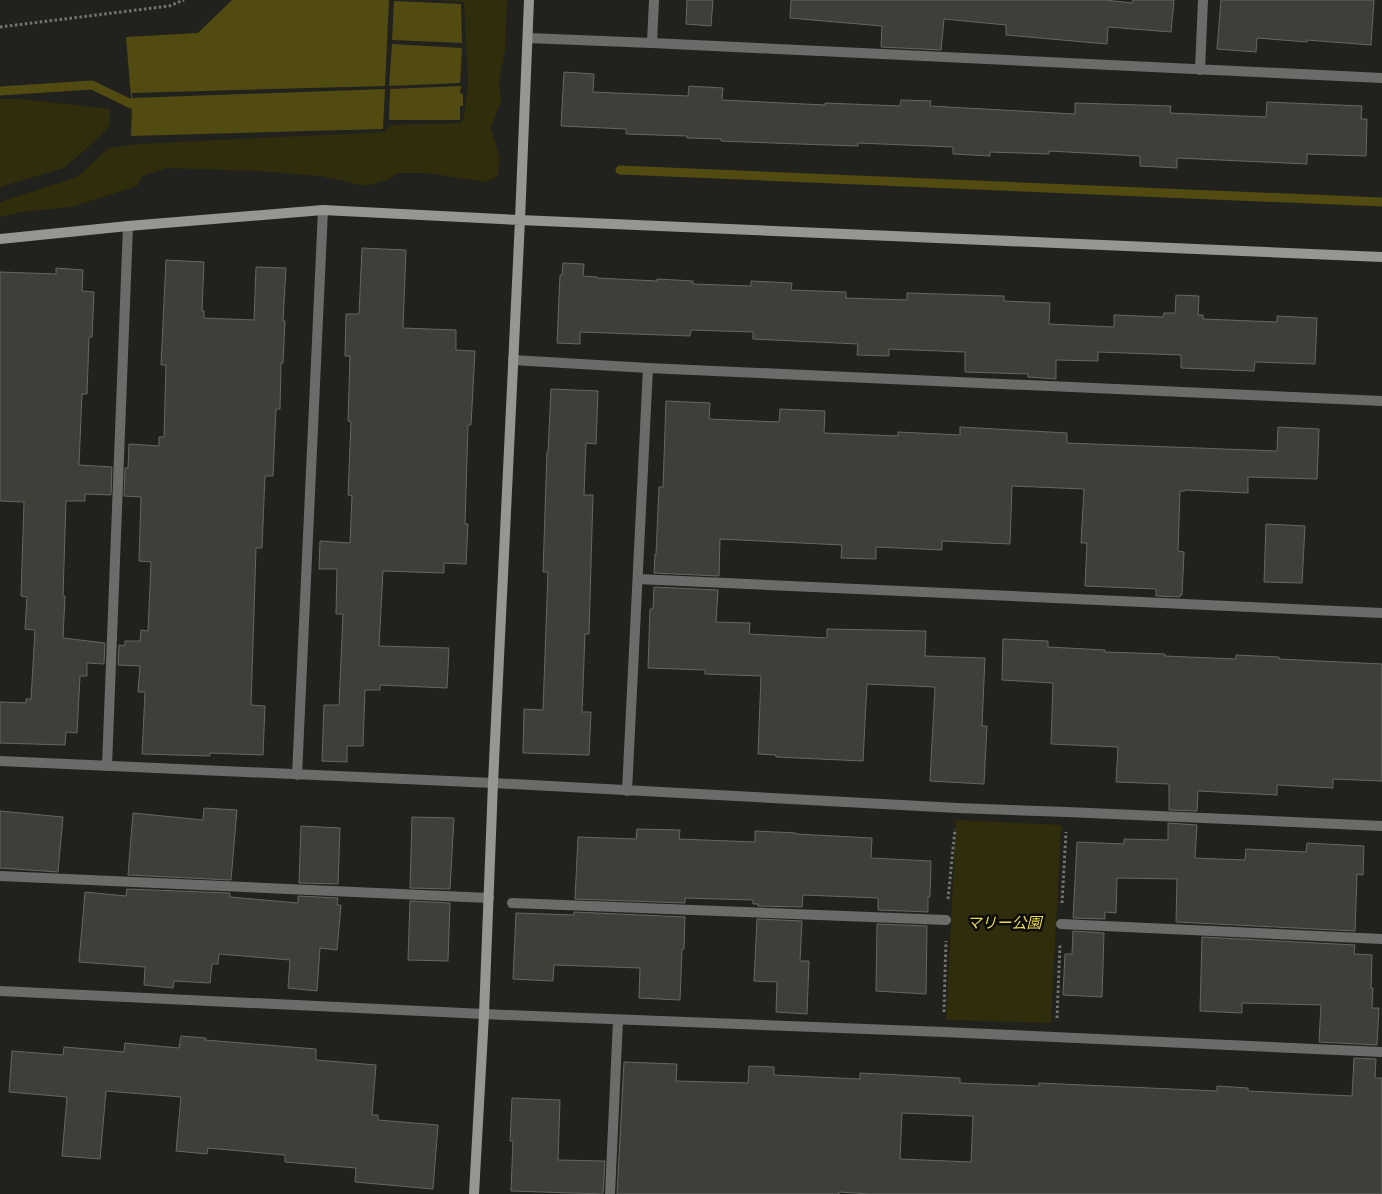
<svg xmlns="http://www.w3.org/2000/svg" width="1382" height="1194" font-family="'PT Serif','Noto Sans JP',serif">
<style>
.green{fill:#302d0c}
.water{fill:#514b12}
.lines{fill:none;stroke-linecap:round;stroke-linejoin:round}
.stream{stroke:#514b12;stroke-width:9}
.building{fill:#3f3f3a;stroke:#676661;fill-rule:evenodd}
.path{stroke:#747471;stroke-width:3;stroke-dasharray:2.5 2.5;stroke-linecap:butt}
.lane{stroke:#6b6b69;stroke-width:10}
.street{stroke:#6b6b69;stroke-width:10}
.secondary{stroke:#969692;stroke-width:10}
.labels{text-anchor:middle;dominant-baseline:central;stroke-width:5;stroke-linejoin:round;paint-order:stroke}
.park-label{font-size:15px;font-style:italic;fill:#eadb51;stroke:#0b0b09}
</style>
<rect width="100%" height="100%" fill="#21211d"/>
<path class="green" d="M 439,0 L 507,0 L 505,50 L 499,80 L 501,101 L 491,128 L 499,156 L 498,176 L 485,182 L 427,173 L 398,173 L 387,180 L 365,186 L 321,176 L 256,171 L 167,168 L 142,176 L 137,186 L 71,207 L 22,212 L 0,217 L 0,202 L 77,177 L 109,148 L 136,144 L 385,132 L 390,125 L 462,123 L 464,116 L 468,85 L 464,2 Z
M 0,99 L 21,99 L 110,109 L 110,125 L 96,140 L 64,168 L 0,187 Z
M 956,820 L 1061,825 L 1051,1023 L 946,1020 Z"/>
<path class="water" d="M 232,0 L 389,0 L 385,86 L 132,93 L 132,98 L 385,89 L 383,129 L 131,136 L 132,109 L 126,37 L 198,33 Z
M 394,1 L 461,4 L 462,43 L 392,40 Z
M 392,44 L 462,48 L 460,83 L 389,86 Z
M 461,86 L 460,93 L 463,94 L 463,106 L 460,106 L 460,120 L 389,120 L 390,89 Z"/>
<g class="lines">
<path class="stream" d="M 0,91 L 92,85 L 131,104 L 143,104
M 620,170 L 1382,202"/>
</g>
<path class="building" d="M 687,0 L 713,0 L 711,26 L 686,24 Z
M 791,0 L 1105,0 L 1132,3 L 1133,0 L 1174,0 L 1171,32 L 1108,27 L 1107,44 L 1006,35 L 1006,25 L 944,19 L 941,50 L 881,47 L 882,26 L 790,18 Z
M 1221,0 L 1374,0 L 1371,45 L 1307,40 L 1307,42 L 1257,38 L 1256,52 L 1217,49 Z
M 564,72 L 594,74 L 593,92 L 688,96 L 689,86 L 723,88 L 722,100 L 825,105 L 825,103 L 900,106 L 901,100 L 931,101 L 930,106 L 1075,114 L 1075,103 L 1171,106 L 1170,113 L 1266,117 L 1267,102 L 1362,106 L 1361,119 L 1367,119 L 1366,156 L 1307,154 L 1307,164 L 1177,158 L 1177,168 L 1140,166 L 1140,156 L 1049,151 L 1049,154 L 990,152 L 990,156 L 953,154 L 953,147 L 858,143 L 858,146 L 799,144 L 721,141 L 721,139 L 687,138 L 687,136 L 626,134 L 626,129 L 561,126 Z
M 362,248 L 406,250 L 403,328 L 456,330 L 456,350 L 475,351 L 471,425 L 468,425 L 465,524 L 468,524 L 466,564 L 444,563 L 444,573 L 383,571 L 379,646 L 449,648 L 447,688 L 380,685 L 380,690 L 365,690 L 363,746 L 347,746 L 347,762 L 322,761 L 324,705 L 339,705 L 343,614 L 336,614 L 337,569 L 319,569 L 320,541 L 350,543 L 352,496 L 348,495 L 351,422 L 348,421 L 350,356 L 345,356 L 346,314 L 359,314 Z
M 166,260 L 204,262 L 202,311 L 204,311 L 204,318 L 254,320 L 256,267 L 286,268 L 283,321 L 285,321 L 283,363 L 281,363 L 280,409 L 276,409 L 273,476 L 265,476 L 262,548 L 256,548 L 251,705 L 265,706 L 263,755 L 210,753 L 210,756 L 142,754 L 145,692 L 138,692 L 140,666 L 118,665 L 119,645 L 125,646 L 125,641 L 140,641 L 141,630 L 148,631 L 151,562 L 139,561 L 141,497 L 124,496 L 125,468 L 128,468 L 129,444 L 159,446 L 159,437 L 164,437 L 166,365 L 161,365 Z
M 563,263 L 584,264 L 583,276 L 597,277 L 597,278 L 657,281 L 657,279 L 693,281 L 693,284 L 751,286 L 751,281 L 792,283 L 791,290 L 846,292 L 846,298 L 907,300 L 907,293 L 1004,296 L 1004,301 L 1050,303 L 1049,324 L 1114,327 L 1114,315 L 1163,317 L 1164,313 L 1175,313 L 1176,295 L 1199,296 L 1198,315 L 1203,315 L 1203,319 L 1277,322 L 1277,316 L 1317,318 L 1315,364 L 1255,362 L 1254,371 L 1181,368 L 1181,355 L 1098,352 L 1098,361 L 1056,360 L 1056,379 L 1028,377 L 1028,374 L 965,372 L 965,352 L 889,349 L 889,356 L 857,355 L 858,344 L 753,339 L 753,332 L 691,330 L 690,336 L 580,332 L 580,344 L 557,343 L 560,275 L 562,275 Z
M 56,268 L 83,270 L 82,291 L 94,292 L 92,337 L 89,337 L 87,394 L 82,394 L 79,465 L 112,467 L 111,495 L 85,494 L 85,501 L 66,501 L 63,596 L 65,596 L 63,638 L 105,643 L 104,664 L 87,663 L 87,676 L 80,676 L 77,733 L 66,732 L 65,745 L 0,743 L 0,702 L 26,703 L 26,699 L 31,699 L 35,630 L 25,629 L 27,597 L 21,596 L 24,502 L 0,501 L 0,272 L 56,274 Z
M 551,389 L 598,391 L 596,444 L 586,443 L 584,495 L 593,495 L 589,634 L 585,634 L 582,712 L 591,712 L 589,755 L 523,753 L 524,709 L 543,710 L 548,572 L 543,572 L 547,452 L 548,452 Z
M 666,401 L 710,403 L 709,419 L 779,422 L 780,409 L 825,411 L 824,433 L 898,436 L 898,432 L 960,435 L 960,427 L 1067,433 L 1067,443 L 1277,451 L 1278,427 L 1319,429 L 1317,479 L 1248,477 L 1248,493 L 1185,490 L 1185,491 L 1180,491 L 1178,551 L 1184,552 L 1182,595 L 1180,595 L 1180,597 L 1156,596 L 1156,589 L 1085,586 L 1087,543 L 1081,543 L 1084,489 L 1012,486 L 1010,544 L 942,541 L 942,550 L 876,547 L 876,559 L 841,558 L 842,545 L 720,539 L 719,576 L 654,573 L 655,554 L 656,554 L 659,487 L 663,487 Z
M 1266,524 L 1305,526 L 1302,583 L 1264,582 Z
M 654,587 L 718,590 L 716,622 L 750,623 L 749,634 L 827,638 L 827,629 L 926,631 L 925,656 L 985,658 L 982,726 L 987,726 L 984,784 L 930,781 L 935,687 L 867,684 L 863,761 L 776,757 L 776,755 L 758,754 L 761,676 L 705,674 L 705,670 L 648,668 L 650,609 L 653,609 Z
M 1003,639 L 1048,641 L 1048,647 L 1105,650 L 1105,652 L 1165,654 L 1165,656 L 1236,659 L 1236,655 L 1279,657 L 1279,659 L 1382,664 L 1382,781 L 1333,779 L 1333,788 L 1277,785 L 1277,795 L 1198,791 L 1197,811 L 1169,810 L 1169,784 L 1116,782 L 1118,747 L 1051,744 L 1053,683 L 1002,680 Z
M 204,808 L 237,810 L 231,880 L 128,875 L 133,813 L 203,820 Z
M 0,811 L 63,817 L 58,872 L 0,868 Z
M 412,817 L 454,818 L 450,889 L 410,888 Z
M 1168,823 L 1197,825 L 1195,858 L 1245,860 L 1246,849 L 1306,852 L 1307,843 L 1364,846 L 1363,875 L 1357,874 L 1355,931 L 1176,922 L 1177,879 L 1117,878 L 1116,913 L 1105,912 L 1105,919 L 1073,918 L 1077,842 L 1124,844 L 1124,839 L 1168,840 Z
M 301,826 L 340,828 L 338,884 L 299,883 Z
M 637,829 L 680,830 L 679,839 L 755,842 L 755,831 L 796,833 L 796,834 L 872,838 L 871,858 L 931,861 L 930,897 L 928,897 L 928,912 L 878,910 L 878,898 L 803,895 L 802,907 L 758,906 L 758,904 L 753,904 L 753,900 L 685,898 L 685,903 L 575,899 L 578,837 L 636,839 Z
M 127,889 L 230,893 L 230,897 L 298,903 L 298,896 L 338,898 L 337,905 L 341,905 L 337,950 L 320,948 L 317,991 L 288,988 L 290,960 L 219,954 L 218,964 L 212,964 L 210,983 L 174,981 L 173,988 L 144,985 L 145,967 L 79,962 L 85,892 L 126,896 Z
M 410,901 L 450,903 L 448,961 L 408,960 Z
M 574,912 L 685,917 L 684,949 L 682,949 L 680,1000 L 639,998 L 640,968 L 554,965 L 553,981 L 513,979 L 516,913 L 574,915 Z
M 757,919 L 802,921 L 800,961 L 809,961 L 807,1014 L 776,1012 L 777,982 L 754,981 Z
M 877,924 L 927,926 L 926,994 L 876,991 Z
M 1073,931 L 1104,933 L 1102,997 L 1063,995 L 1065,954 L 1072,954 Z
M 1202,937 L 1355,945 L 1354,954 L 1372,955 L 1371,988 L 1373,988 L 1372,1008 L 1379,1008 L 1377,1045 L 1319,1042 L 1321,1005 L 1242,1003 L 1242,1013 L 1200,1011 Z
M 181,1036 L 206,1038 L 205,1040 L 316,1049 L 316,1060 L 376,1065 L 372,1115 L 378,1115 L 378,1120 L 438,1125 L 433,1189 L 355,1182 L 356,1168 L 285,1162 L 285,1155 L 208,1148 L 207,1154 L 176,1151 L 181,1097 L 106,1091 L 100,1159 L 62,1156 L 67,1097 L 9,1092 L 12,1051 L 63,1055 L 64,1047 L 124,1052 L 125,1043 L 179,1048 Z
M 1354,1058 L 1376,1059 L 1375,1078 L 1382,1078 L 1382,1194 L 869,1194 L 839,1192 L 839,1194 L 617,1194 L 624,1062 L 677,1064 L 676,1081 L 748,1083 L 749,1066 L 774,1067 L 774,1075 L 860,1079 L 860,1073 L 960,1078 L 960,1083 L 1039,1086 L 1039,1083 L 1217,1091 L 1217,1086 L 1248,1088 L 1248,1091 L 1352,1096 ZM 902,1113 L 973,1116 L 971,1162 L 900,1159 Z
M 512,1098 L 560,1100 L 558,1160 L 605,1161 L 603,1194 L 511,1191 L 513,1141 L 510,1141 Z"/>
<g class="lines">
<path class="path" d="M 0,27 L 169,6 L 184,0
M 948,899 L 955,829
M 1062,903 L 1066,832
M 944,1012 L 946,941
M 1057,1018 L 1060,944"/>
<path class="lane" d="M 0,876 L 489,898
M 512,903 L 946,920
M 1061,924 L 1382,939"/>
<path class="street" d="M 528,38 L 652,43 L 1382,78
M 652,43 L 654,0
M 1200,70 L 1203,0
M 513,360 L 648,368 L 1382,401
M 638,579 L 1382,613
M 0,761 L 493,783 L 957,808 L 1067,812 L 1382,826
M 107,766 L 128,226
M 297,775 L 323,210
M 627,791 L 648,368
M 0,991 L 505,1015 L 944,1032 L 1382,1052
M 610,1194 L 618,1020"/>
<path class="secondary" d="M 0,239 L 128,226 L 323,210 L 520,220 L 1382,257
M 474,1194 L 484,1014 L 493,783 L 520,220 L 529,0"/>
</g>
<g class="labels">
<g class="park-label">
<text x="1004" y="922">マリー公園</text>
</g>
</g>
</svg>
